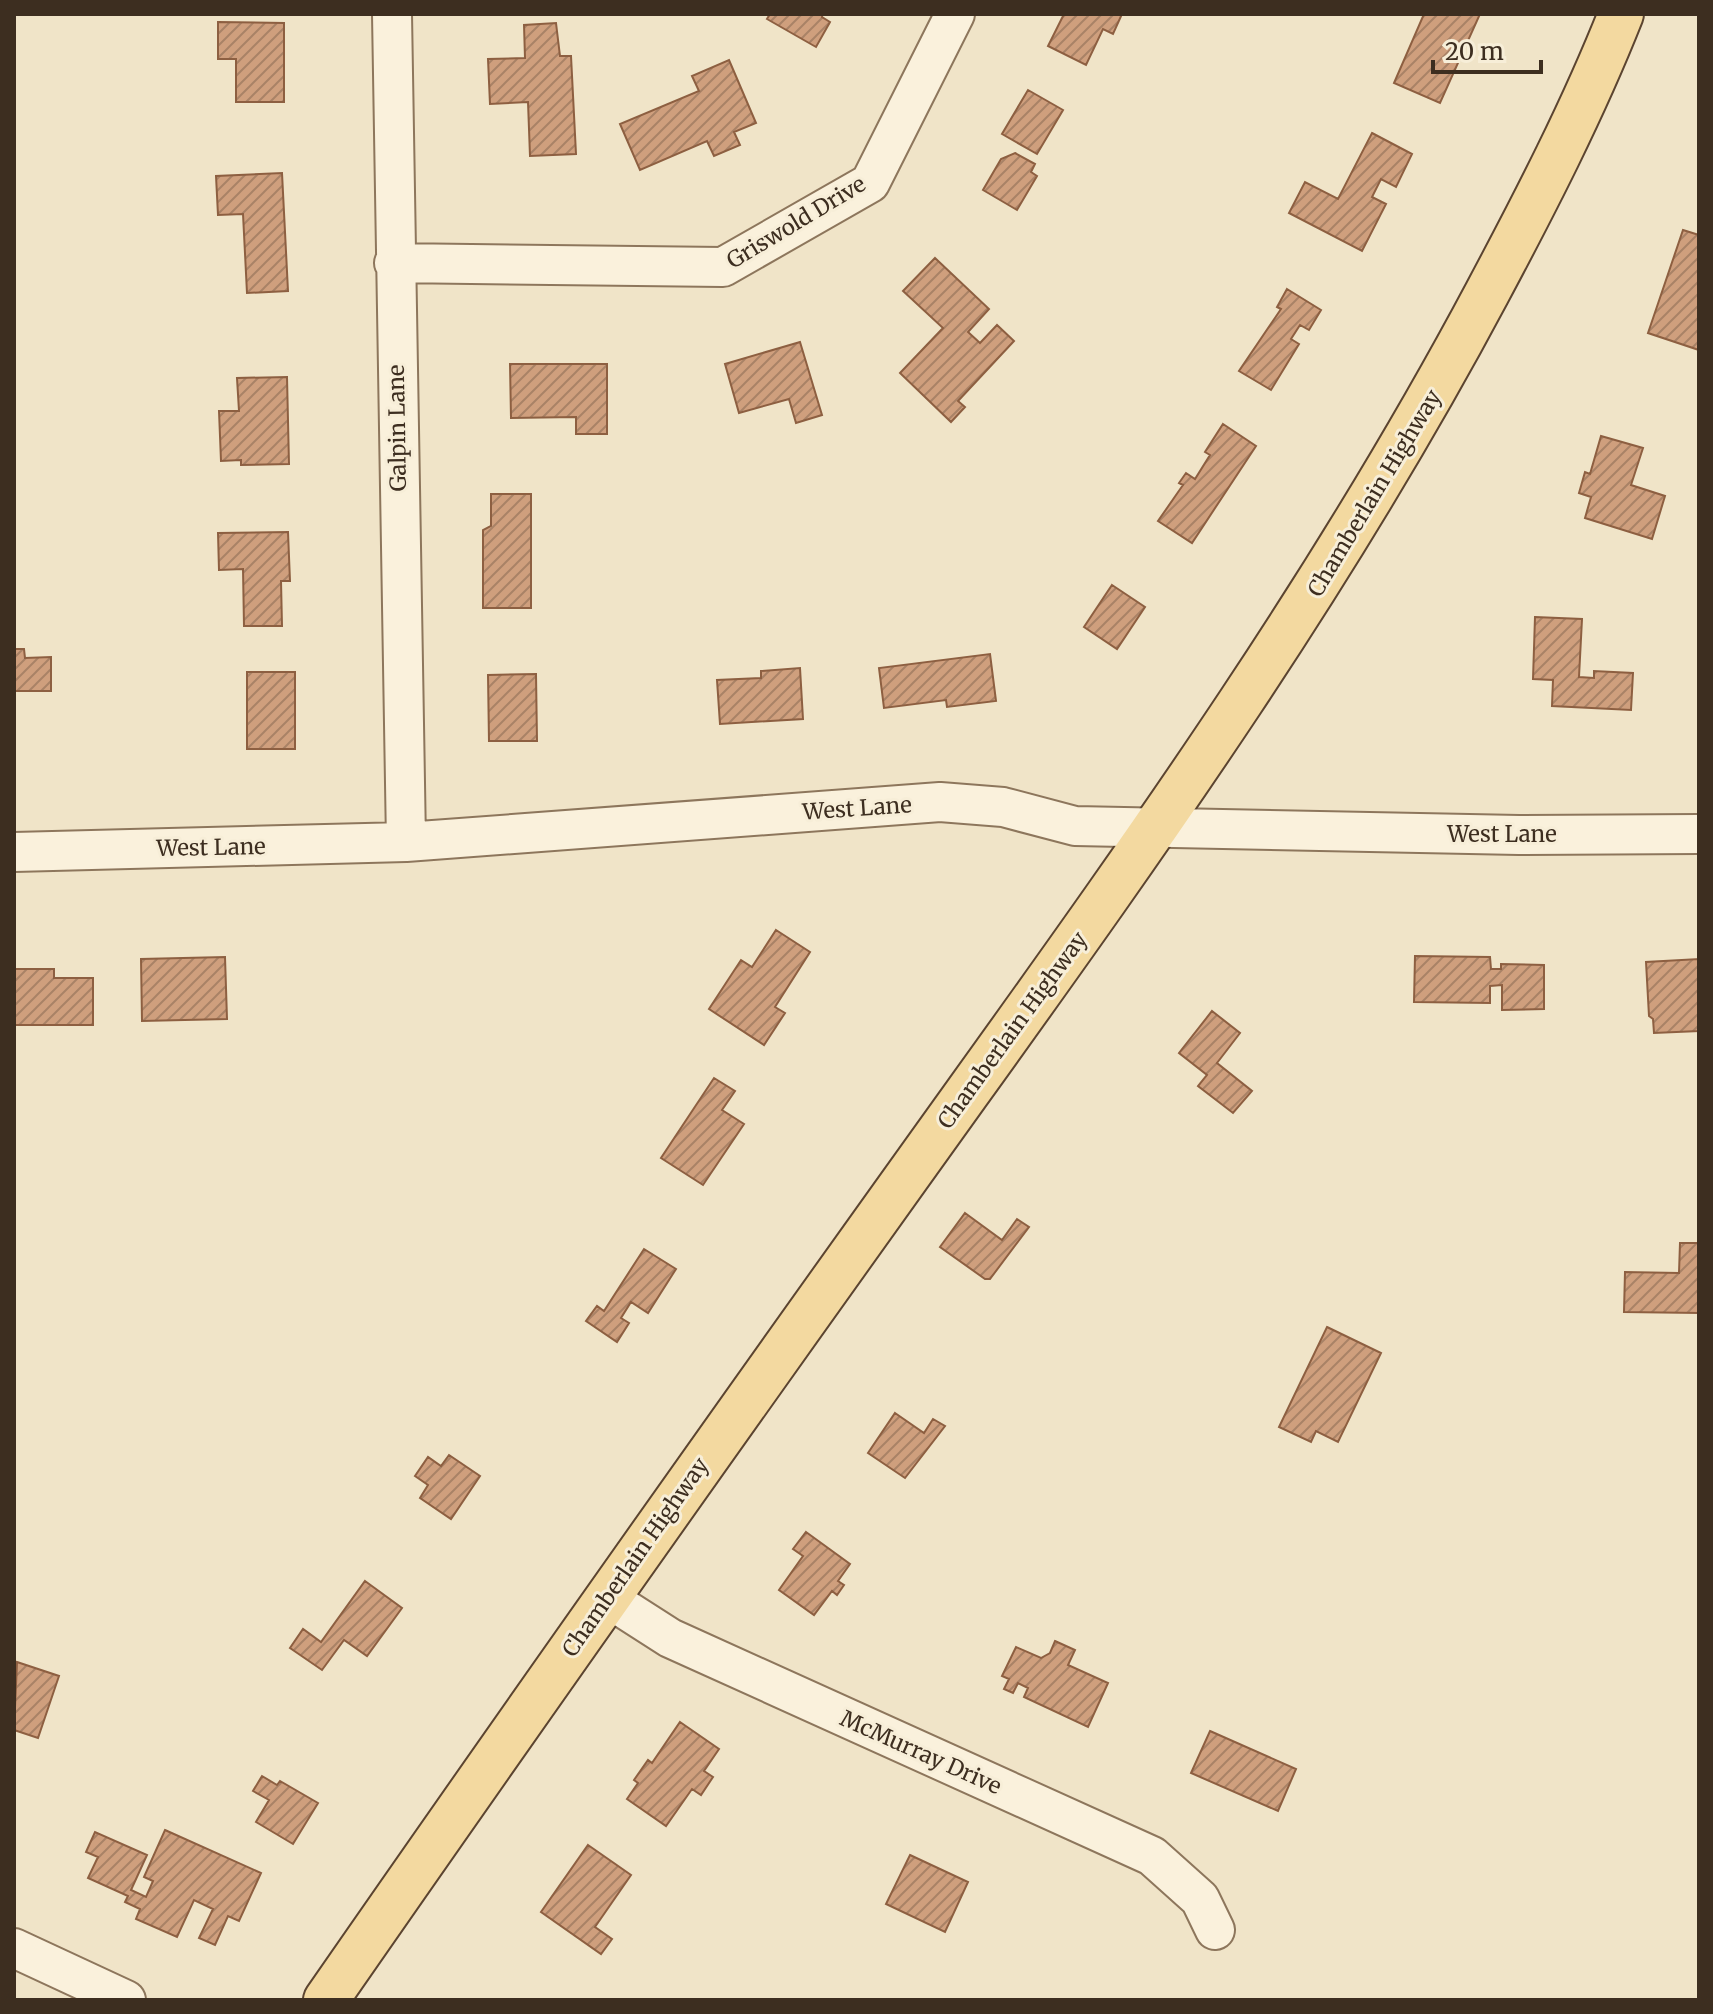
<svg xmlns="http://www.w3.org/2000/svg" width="1713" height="2014" font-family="Merriweather,serif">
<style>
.building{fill:url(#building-hatch);stroke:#8d5f41;stroke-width:2}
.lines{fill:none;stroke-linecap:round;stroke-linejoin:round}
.minor-casing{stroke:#8d765c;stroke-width:42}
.major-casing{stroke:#5b4430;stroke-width:48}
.minor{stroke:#faf1dc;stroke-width:38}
.major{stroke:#f3d9a0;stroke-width:44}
.labels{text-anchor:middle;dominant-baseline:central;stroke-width:6;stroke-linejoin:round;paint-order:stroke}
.street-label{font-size:22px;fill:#3d2e20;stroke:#f7eed8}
</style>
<defs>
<pattern id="building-hatch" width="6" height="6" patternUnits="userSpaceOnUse" patternTransform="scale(2)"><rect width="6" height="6" fill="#cf9f7d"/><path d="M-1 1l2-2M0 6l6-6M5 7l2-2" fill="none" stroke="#a98266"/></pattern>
</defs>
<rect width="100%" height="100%" fill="#f0e4c8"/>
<path class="building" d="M 770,14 L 823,14 L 822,17 L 830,22 L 816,47 L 767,19 Z
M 1064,14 L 1122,14 L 1113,34 L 1103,29 L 1086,65 L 1048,46 Z
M 1424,14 L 1480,14 L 1440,103 L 1394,83 Z
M 218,22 L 284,23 L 284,102 L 236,102 L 236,59 L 218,59 Z
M 556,23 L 560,56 L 571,56 L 576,154 L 530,156 L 528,102 L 490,104 L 488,59 L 525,58 L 524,25 Z
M 729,60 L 756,123 L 734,132 L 740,145 L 714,156 L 707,141 L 640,170 L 620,124 L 699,91 L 692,76 Z
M 1028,90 L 1063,110 L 1037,154 L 1002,134 Z
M 1372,133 L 1412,154 L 1396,187 L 1381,179 L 1372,197 L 1386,204 L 1362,251 L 1289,213 L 1305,182 L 1338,199 Z
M 1015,153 L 1035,164 L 1031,172 L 1037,176 L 1017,210 L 983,190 L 1001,159 Z
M 282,173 L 288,291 L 247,293 L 243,214 L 218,215 L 216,176 Z
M 1683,230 L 1699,235 L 1699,350 L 1648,333 Z
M 935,258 L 989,309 L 968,332 L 980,343 L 997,325 L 1014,341 L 958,401 L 965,407 L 951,422 L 900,373 L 943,328 L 903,291 Z
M 1287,289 L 1321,310 L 1309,330 L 1300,325 L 1291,339 L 1299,344 L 1271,390 L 1239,371 L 1281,309 L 1277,307 Z
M 800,342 L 822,415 L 796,423 L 789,399 L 739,413 L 725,364 Z
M 510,364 L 607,364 L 607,434 L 576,434 L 576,417 L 511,418 Z
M 287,377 L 289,464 L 241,465 L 241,460 L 221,461 L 219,411 L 239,411 L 237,378 Z
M 1223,424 L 1256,446 L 1192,543 L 1158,521 L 1183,485 L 1179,483 L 1186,473 L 1195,479 L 1210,455 L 1205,452 Z
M 1601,436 L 1643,448 L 1631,485 L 1665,496 L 1652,539 L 1585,518 L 1591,497 L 1579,493 L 1585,472 L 1590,474 Z
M 491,494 L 531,494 L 531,608 L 483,608 L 483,530 L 491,526 Z
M 288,532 L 290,581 L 281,581 L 282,626 L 244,626 L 243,569 L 219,570 L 218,533 Z
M 1112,585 L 1145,607 L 1117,649 L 1084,627 Z
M 1535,617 L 1582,619 L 1579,677 L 1594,678 L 1594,671 L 1633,673 L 1631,710 L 1552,706 L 1553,680 L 1533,679 Z
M 14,649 L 24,649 L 25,658 L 51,657 L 51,691 L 14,691 Z
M 990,654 L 996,701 L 947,707 L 946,700 L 884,708 L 879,668 Z
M 800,668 L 803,719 L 720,724 L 717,680 L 761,678 L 761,671 Z
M 247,672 L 295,672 L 295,749 L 247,749 Z
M 536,674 L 537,741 L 489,741 L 488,675 Z
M 776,930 L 810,952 L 775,1007 L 785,1013 L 764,1045 L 709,1009 L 741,960 L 752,967 Z
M 1415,956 L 1490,957 L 1491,969 L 1501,969 L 1501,964 L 1544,965 L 1544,1009 L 1502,1010 L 1502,985 L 1490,986 L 1490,1003 L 1414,1002 Z
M 225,957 L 227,1019 L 142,1021 L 141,959 Z
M 1699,959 L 1699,1031 L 1654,1033 L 1653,1019 L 1649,1016 L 1646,962 Z
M 14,969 L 54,969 L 54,978 L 93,978 L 93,1025 L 14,1025 Z
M 1212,1011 L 1240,1033 L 1217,1063 L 1252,1091 L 1233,1113 L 1198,1086 L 1207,1075 L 1179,1053 Z
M 714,1078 L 735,1091 L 722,1110 L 744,1124 L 703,1185 L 661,1158 Z
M 965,1213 L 1002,1240 L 1017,1219 L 1029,1227 L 990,1279 L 985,1279 L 940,1247 Z
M 1680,1243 L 1699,1243 L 1699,1313 L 1624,1312 L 1625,1272 L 1679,1273 Z
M 644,1249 L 676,1269 L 648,1313 L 631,1302 L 621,1318 L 629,1323 L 617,1342 L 586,1321 L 597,1306 L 604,1311 Z
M 1327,1327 L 1381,1353 L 1338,1442 L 1316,1431 L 1311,1442 L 1279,1427 Z
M 895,1413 L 924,1433 L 933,1419 L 945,1426 L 905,1478 L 868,1453 Z
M 449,1455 L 480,1476 L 451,1519 L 420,1498 L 428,1485 L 415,1476 L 428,1457 L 441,1466 Z
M 806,1532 L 850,1564 L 838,1581 L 844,1585 L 837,1595 L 832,1591 L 814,1615 L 779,1590 L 803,1556 L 793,1549 Z
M 365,1581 L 402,1608 L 367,1656 L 344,1640 L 322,1670 L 290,1648 L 303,1629 L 321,1642 Z
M 1055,1641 L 1075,1650 L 1068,1665 L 1108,1683 L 1088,1727 L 1024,1697 L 1028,1688 L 1018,1683 L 1013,1693 L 1004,1689 L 1009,1679 L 1002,1676 L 1016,1647 L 1041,1658 L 1050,1653 Z
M 17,1662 L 59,1676 L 38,1738 L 14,1730 Z
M 680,1722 L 719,1749 L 704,1771 L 713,1777 L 701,1795 L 692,1789 L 666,1826 L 627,1799 L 638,1783 L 634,1780 L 648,1760 L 652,1763 Z
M 1210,1731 L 1296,1769 L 1278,1811 L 1191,1773 Z
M 262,1776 L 277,1785 L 280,1781 L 318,1803 L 293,1844 L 256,1822 L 269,1800 L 253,1791 Z
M 165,1830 L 261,1873 L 239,1921 L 228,1916 L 215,1945 L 199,1938 L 213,1909 L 194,1900 L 177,1937 L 136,1919 L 140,1909 L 125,1902 L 128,1896 L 88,1878 L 98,1857 L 86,1852 L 95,1832 L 147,1855 L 131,1890 L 146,1897 L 153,1881 L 144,1877 Z
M 588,1845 L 631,1875 L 595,1927 L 612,1939 L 601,1954 L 541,1912 Z
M 910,1855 L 968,1882 L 945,1932 L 886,1904 Z"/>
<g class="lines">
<defs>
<path id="minor" d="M 392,14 L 406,842
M 394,263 L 723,267 L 870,183 L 955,14
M 14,852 L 406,842 L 940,802 L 1003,807 L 1075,826 L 1519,835 L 1699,834
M 606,1597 L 670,1638 L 1152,1856 L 1200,1899 L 1215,1930
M 14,1948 L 126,2000"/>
<path id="major" d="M 326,2000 C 537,1696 751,1394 967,1093 C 1154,833 1336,577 1487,293 C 1535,203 1583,110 1621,14"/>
</defs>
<use href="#minor" class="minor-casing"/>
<use href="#major" class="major-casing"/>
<use href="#minor" class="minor"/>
<use href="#major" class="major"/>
</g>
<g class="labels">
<g class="street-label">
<text transform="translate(796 222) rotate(-31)">Griswold Drive</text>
<text transform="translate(397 428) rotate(-91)">Galpin Lane</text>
<text transform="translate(1374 493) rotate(-59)">Chamberlain Highway</text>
<text transform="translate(857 808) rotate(-4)">West Lane</text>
<text x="1502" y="834">West Lane</text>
<text transform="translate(211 847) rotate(-1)">West Lane</text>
<text transform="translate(1012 1030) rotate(-54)">Chamberlain Highway</text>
<text transform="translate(635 1557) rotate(-55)">Chamberlain Highway</text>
<text transform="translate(921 1752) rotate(24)">McMurray Drive</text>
</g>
</g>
<rect width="1713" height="2014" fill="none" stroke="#3d2e20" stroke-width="32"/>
<path d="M1433 60v12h108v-12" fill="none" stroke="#3d2e20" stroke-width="4"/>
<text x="1445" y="60" font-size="24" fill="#3d2e20" stroke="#f7eed8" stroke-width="6" paint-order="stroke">20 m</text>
</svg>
